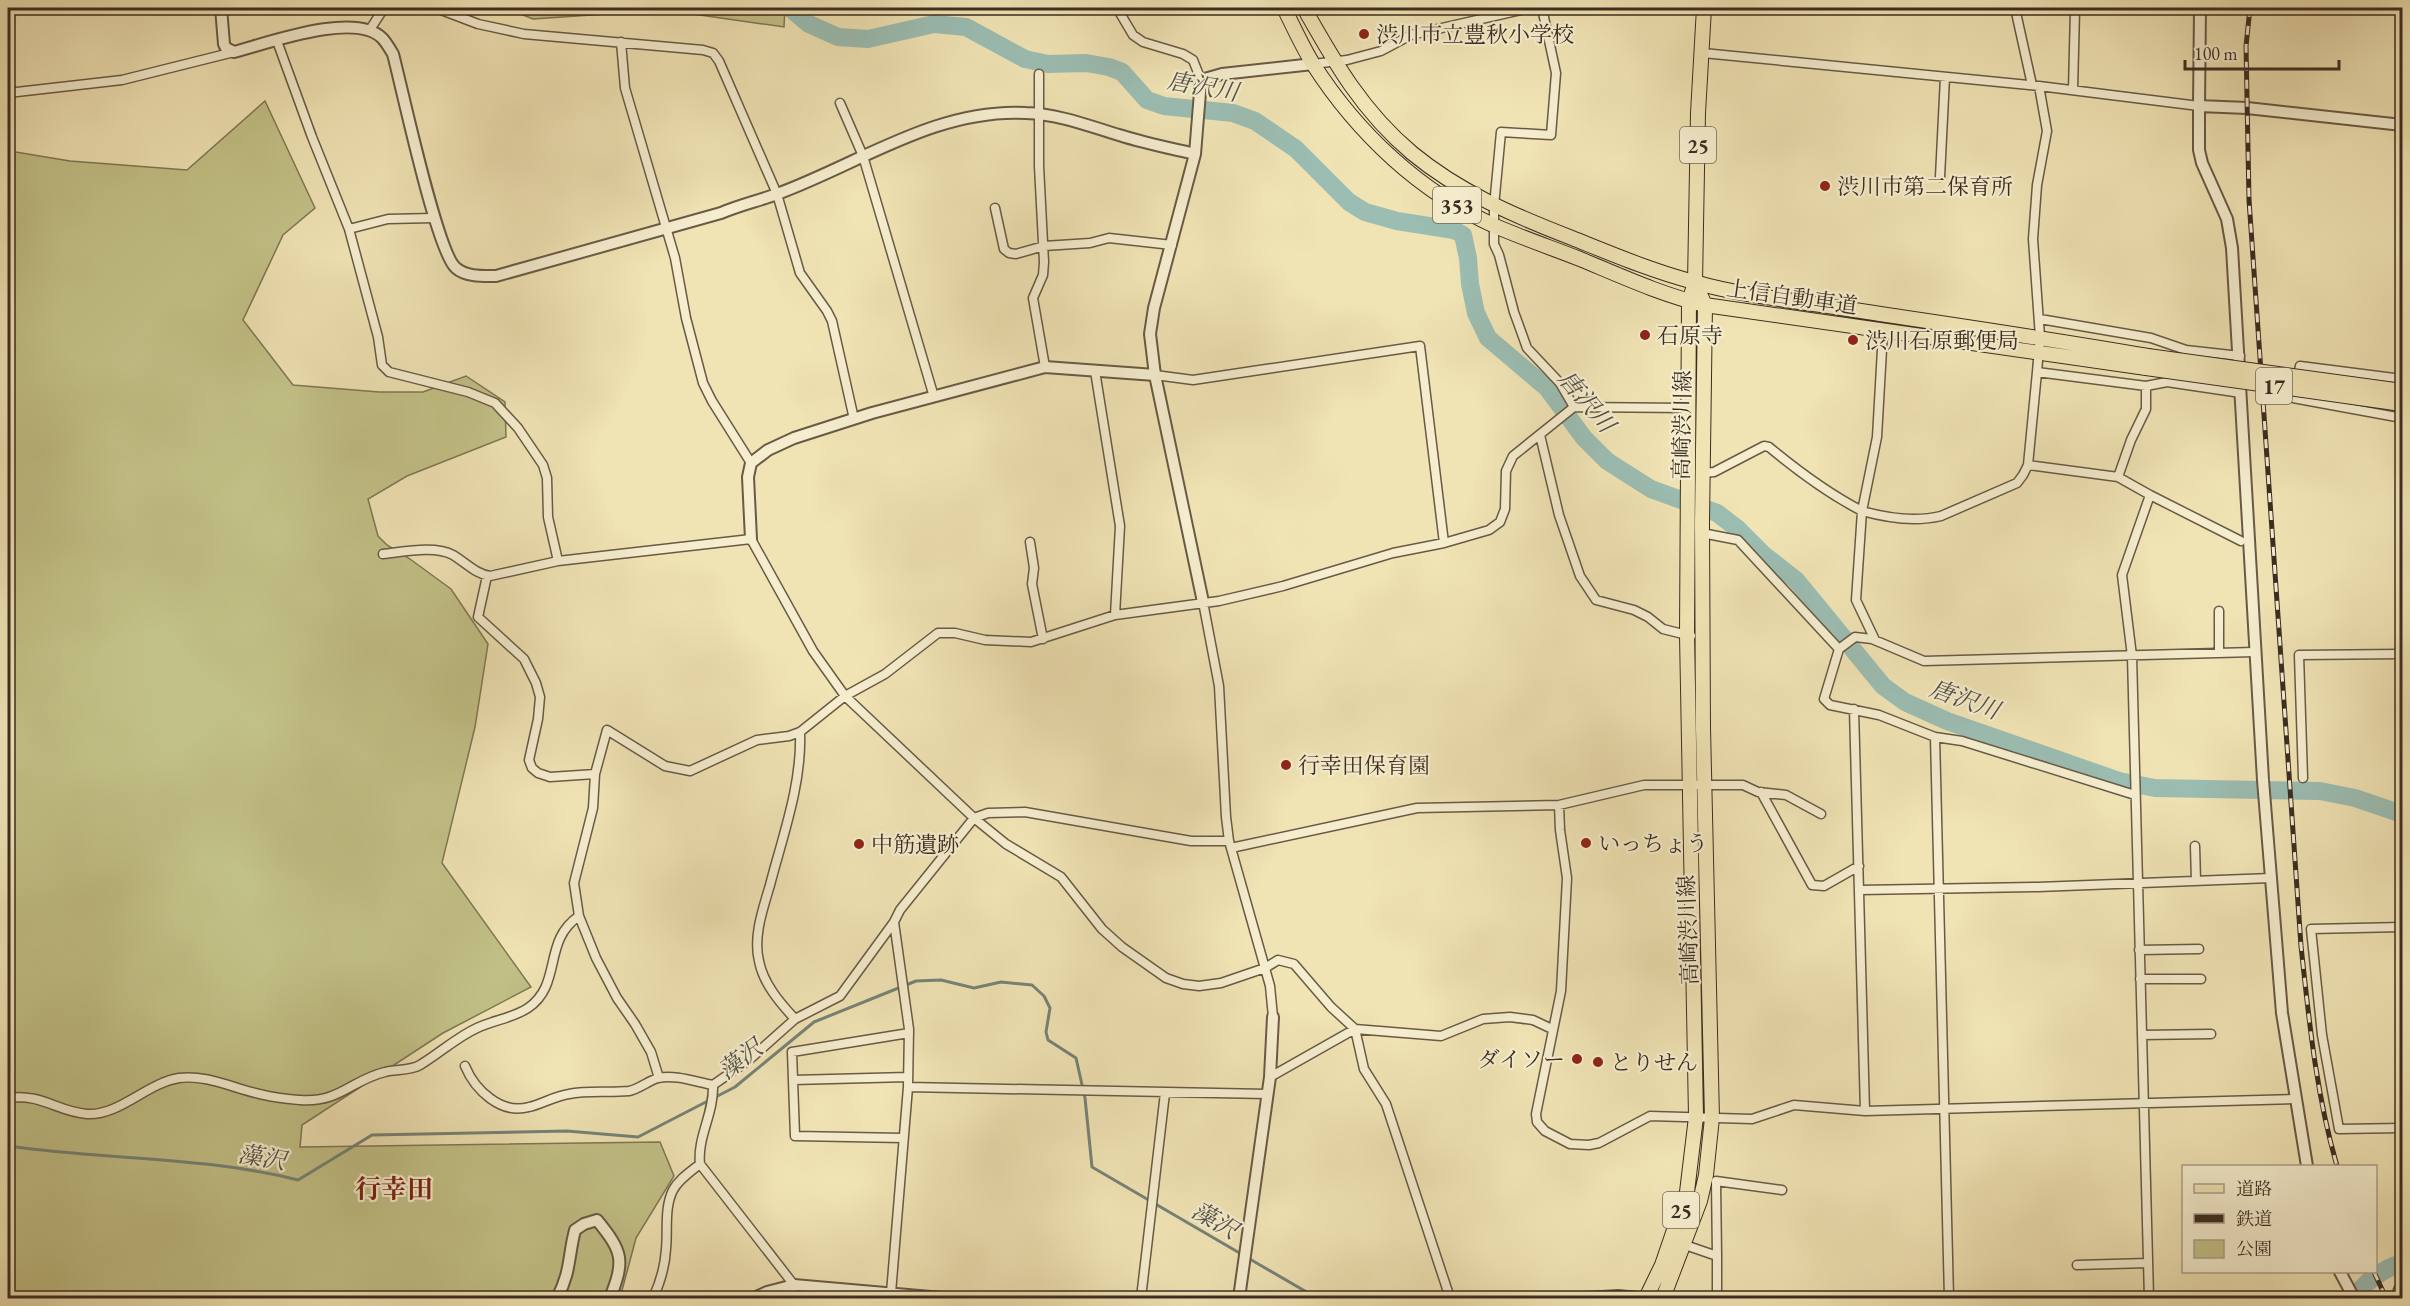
<svg xmlns="http://www.w3.org/2000/svg" width="2410" height="1306" font-family="'EB Garamond','Noto Serif JP',serif">
<style>
.green{fill:#c2c187;stroke:#7e7754;stroke-width:1.5}
.lines{fill:none;stroke-linecap:round;stroke-linejoin:round}
.stream{stroke:#758378;stroke-width:3}
.river{stroke:#9bbdb2;stroke-width:18}
.minor-casing{stroke:#685a46;stroke-width:11}
.tertiary-casing{stroke:#685a46;stroke-width:14}
.primary-casing{stroke:#3b2d22;stroke-width:16}
.trunk-casing{stroke:#3b2d22;stroke-width:16}
.minor{stroke:#f5edce;stroke-width:8}
.tertiary{stroke:#f5edce;stroke-width:10}
.primary{stroke:#f0e3b4;stroke-width:14}
.trunk{stroke:#f0e3b4;stroke-width:14}
.rail-casing{stroke:#3b2d22;stroke-width:5}
.rail{stroke:#f5edce;stroke-width:3;stroke-dasharray:9;stroke-linecap:butt}
.trunk-bridge-casing{stroke:#3b2d22;stroke-width:16;stroke-linecap:butt}
.trunk-bridge{stroke:#f0e3b4;stroke-width:14}
.poi-dot{fill:#8f2418;stroke:#f5edce;stroke-width:2}
.labels{text-anchor:middle;dominant-baseline:central;stroke-width:4.5;stroke-linejoin:round;paint-order:stroke}
.shield{fill:#f5edce;stroke:#736756;stroke-width:1.5}
.shield-label{font-size:21px;font-weight:bold;fill:#3b2d22}
.poi-label{font-size:22px;fill:#3b2d22;stroke:#f5edce;text-anchor:start}
.street-label{font-size:22px;fill:#3b2d22;stroke:#f5edce}
.water-label{font-size:24px;font-style:italic;fill:#535146;stroke:#f5edce}
.quarter-label{font-size:26px;font-weight:bold;fill:#7a1f14;stroke:#f5edce}
</style>
<rect width="100%" height="100%" fill="#f0e3b4"/>
<filter id="stains"><feTurbulence type="fractalNoise" baseFrequency=".00333" numOctaves="4"/><feColorMatrix values="0 0 0 0 .2 0 0 0 0 .09 0 0 0 0 .02 0 0 0 .5 -.17"/></filter>
<radialGradient id="worn" r=".72"><stop offset=".6" stop-color="#630" stop-opacity="0"/><stop offset="1" stop-color="#630" stop-opacity=".3"/></radialGradient>
<path class="green" d="M 505,8 L 785,8 L 784,27 L 665,10 L 533,19 Z
M 265,101 L 315,208 L 283,235 L 243,320 L 293,385 L 379,392 L 423,392 L 466,376 L 505,402 L 506,437 L 407,476 L 368,499 L 378,536 L 387,545 L 410,559 L 451,589 L 488,644 L 475,727 L 442,863 L 531,987 L 443,1033 L 302,1125 L 300,1147 L 660,1142 L 674,1176 L 636,1238 L 620,1298 L 8,1298 L 8,154 L 10,151 L 70,161 L 187,170 Z"/>
<g class="lines">
<path class="stream" d="M 8,1146 C 104,1160 203,1156 298,1180 L 372,1135 L 567,1131 L 638,1137 L 735,1087 L 814,1022 L 916,981 L 941,980 L 974,988 L 1001,982 L 1032,985 L 1044,996 L 1050,1008 L 1046,1032 L 1048,1040 L 1076,1058 L 1085,1098 L 1092,1167 L 1243,1255
M 1248,1258 L 1317,1298"/>
<path class="river" d="M 790,8 L 809,24 L 838,37 L 868,39 L 934,24 L 966,27 L 1025,59 L 1048,64 L 1086,63 L 1109,67 L 1122,72 L 1147,100 L 1164,106 L 1233,113 L 1255,121 L 1296,149 L 1349,202 L 1365,212 L 1397,221 L 1454,230 L 1463,235 L 1468,258 L 1470,284 L 1476,313 L 1488,338 L 1547,388 L 1584,438 L 1607,461 L 1651,489 L 1717,513 L 1738,529 L 1764,555 L 1796,580 L 1883,686 L 1905,702 L 1947,721 L 2119,781 L 2155,788 L 2320,791 L 2355,798 L 2402,814
M 2355,1298 C 2363,1282 2385,1268 2402,1263"/>
<defs>
<path id="minor" d="M 436,8 L 478,24 L 524,34 L 703,50 L 713,53 L 719,61 L 777,194 L 800,273 L 827,311 L 832,321 L 854,419
M 1117,8 L 1133,35 L 1143,42 L 1183,54 L 1193,60 L 1201,80
M 1542,8 L 1556,73 L 1551,135 L 1501,132 L 1494,206 L 1494,244 L 1499,255 L 1514,312 L 1527,348 L 1560,383 L 1574,407
M 2021,8 L 2015,8 L 2032,85
M 2069,8 L 2075,10 L 2073,90
M 369,31 L 384,8
M 277,41 L 312,137 L 349,229 L 378,337 L 382,365 L 389,372 L 468,392 L 495,403 L 518,428 L 543,465 L 547,478 L 548,517 L 558,561
M 621,42 L 625,88 L 675,258 L 686,318 L 703,383 L 712,401 L 751,463
M 1703,53 L 2039,86 L 2199,106
M 1313,64 L 1347,60 L 1381,51 L 1411,35 L 1530,8
M 1039,74 L 1039,166 L 1044,262 L 1043,275 L 1033,298 L 1045,367
M 2039,86 L 2047,131 L 2037,185 L 2033,239 L 2040,337 L 2037,372 L 2146,386 L 2167,382 L 2241,393
M 8,93 L 122,80 L 234,52
M 840,103 L 863,156 L 934,397
M 1940,177 L 1945,77
M 995,208 L 1004,249 L 1009,253 L 1016,254 L 1044,246 L 1090,243 L 1109,238 L 1172,245
M 349,229 L 388,219 L 434,218
M 2040,319 L 2151,338 L 2186,350 L 2240,356
M 1883,332 L 1877,437 L 1862,511 C 1887,518 1916,522 1941,516 L 2017,483 L 2023,475 L 2028,465 L 2037,372
M 1095,371 L 1120,526 L 1115,615
M 1155,375 L 1193,380 L 1420,346 L 1444,543
M 2402,379 L 2300,366 L 2293,398 L 2402,418
M 2146,386 L 2146,409 L 2131,440 L 2118,477 L 2150,495 L 2122,575 L 2132,656 L 2149,1298
M 1540,435 L 1559,515 L 1580,576 L 1596,600 L 1634,610 L 1648,617 L 1663,629 L 1691,636
M 2028,465 L 2118,477
M 1703,473 L 1714,472 L 1764,446 L 1769,447 C 1798,471 1829,494 1862,511 L 1856,600 L 1875,640
M 2150,495 L 2241,541
M 1702,533 L 1738,540 L 1839,649
M 1030,542 L 1034,568 L 1032,584 L 1043,639
M 383,554 C 403,552 435,545 453,555 C 466,563 476,574 490,576 L 558,561 L 751,539 L 813,651 L 845,696 L 974,818 L 1006,844 L 1061,877 L 1102,929 L 1122,947 L 1166,978 L 1183,984 L 1199,986 L 1221,983 L 1265,968 L 1278,960 L 1294,964 L 1331,1007 L 1355,1029 L 1441,1036 L 1483,1019 L 1510,1017 L 1533,1020 L 1552,1029
M 487,576 L 478,617 L 524,659 L 536,683 L 540,697 L 538,719 L 529,760 L 532,768 L 538,773 L 550,777 L 595,774 L 607,730 L 665,766 L 690,771 L 757,740 L 789,736 L 800,732 L 845,696 L 885,674 L 938,633 L 955,633 L 985,640 L 1031,642 L 1115,615 L 1219,601 L 1283,586 L 1393,553 L 1444,543 L 1489,530 L 1500,522 L 1505,509 L 1506,471 L 1513,456 L 1574,407 L 1688,408
M 1203,602 L 1219,686 L 1226,817 L 1229,841 L 1270,986 L 1273,1017
M 2219,611 L 2219,653
M 1854,709 L 1865,1111
M 1935,737 L 1949,1298
M 595,774 L 593,808 L 574,883 L 579,916 L 596,958 L 617,998 L 635,1024 L 651,1052 L 659,1078
M 2303,778 L 2299,655 L 2402,654
M 1761,792 L 1812,885 L 1824,886 L 1859,866
M 2135,795 L 1962,741 L 1935,737 L 1879,715 L 1830,705 L 1824,699 L 1839,649 L 1855,637 L 1872,639 L 1924,661 L 2254,652
M 1559,805 L 1560,830 L 1567,878 L 1561,991 L 1536,1114 L 1537,1122 L 1545,1131 L 1570,1144 L 1589,1145 L 1599,1143 L 1650,1116 L 1752,1119 L 1794,1105 L 1865,1111 L 2294,1099
M 2195,846 L 2196,881
M 1231,848 L 1417,808 L 1559,805 L 1644,785 L 1743,785 L 1758,792 L 1786,795 L 1821,814
M 1860,890 L 2038,887 L 2271,878
M 2402,927 L 2311,929 L 2322,1035 L 2339,1129 L 2402,1128
M 2139,950 L 2199,949
M 2140,979 L 2201,979
M 795,1019 C 780,1003 763,983 759,961 C 753,936 763,909 770,885 C 783,835 802,784 800,732
M 2142,1035 L 2211,1034
M 465,1066 C 475,1090 501,1115 529,1107 C 542,1104 555,1096 569,1094 C 588,1090 609,1093 629,1091 C 639,1089 648,1081 658,1078 C 675,1074 696,1082 713,1085 C 714,1114 697,1137 700,1164 L 794,1285 L 790,1298
M 1270,1077 L 1355,1029 L 1364,1069 L 1386,1104 L 1450,1298
M 793,1080 L 908,1077
M 713,1085 L 749,1060 L 795,1019 L 840,996 L 894,922
M 908,1087 L 1267,1094
M 8,1098 C 41,1093 58,1112 87,1114 C 119,1116 147,1083 179,1078 C 207,1074 237,1090 264,1095 C 275,1098 288,1099 300,1100 C 340,1103 351,1080 385,1072 C 396,1069 410,1071 420,1065 C 440,1053 457,1037 477,1028 C 494,1020 513,1018 528,1008 C 563,984 542,941 579,916
M 903,1138 L 795,1136 L 792,1052 L 909,1033
M 1685,1245 L 1717,1256 L 1717,1298
M 1717,1256 L 1716,1181 L 1782,1190
M 2077,1265 L 2148,1263
M 891,1293 L 908,1087 L 909,1029 L 894,922 L 900,910 L 974,818 L 988,813 L 1025,812 L 1191,841 L 1229,841
M 1949,1297 L 1959,1298
M 653,1298 C 660,1283 665,1267 666,1249 C 668,1230 664,1208 673,1190 C 679,1179 690,1172 700,1164
M 1141,1298 L 1165,1093
M 2401,1298 L 2398,1290 L 2402,1284"/>
<path id="tertiary" d="M 221,8 L 224,44 L 226,48 L 234,52 C 268,43 355,11 382,38 C 386,42 390,49 393,54 C 402,88 437,253 456,268 C 466,277 483,276 496,276 L 721,213 C 740,205 758,201 777,194 C 859,164 936,108 1026,113 C 1058,114 1089,126 1119,135 C 1144,143 1169,148 1195,154
M 2200,8 L 2199,106 L 2247,108 L 2402,125
M 2199,106 L 2199,150 L 2202,163 L 2227,219 L 2232,248 L 2263,780 L 2282,1013 L 2307,1166
M 751,539 L 748,477 L 751,463 L 768,450 L 794,438 L 872,413 L 1045,367 L 1155,375
M 1203,602 L 1155,375 L 1150,334 L 1154,308 L 1195,154 L 1201,80 L 1222,74 L 1313,64
M 2340,1272 L 2354,1298
M 557,1298 C 571,1272 568,1257 575,1230 L 584,1224 L 597,1220 C 623,1252 625,1260 610,1298
M 754,1298 L 767,1292 L 794,1285 L 942,1298
M 1239,1298 L 1270,1077 L 1273,1017
M 1585,1298 L 1618,1296 L 1639,1298"/>
<path id="primary" d="M 1646,1298 L 1662,1265 L 1687,1192 L 1696,1117 L 1687,635 L 1689,301 L 1695,283 L 1698,113 L 1704,8
M 1663,1298 L 1700,1201 L 1706,1175 L 1712,1118 L 1703,728 L 1702,523 L 1705,305 L 1695,283"/>
<path id="trunk" d="M 1284,8 C 1293,26 1302,46 1313,64 C 1358,134 1420,192 1495,226 C 1523,238 1552,248 1580,259 C 1621,276 1662,295 1705,305 L 2146,368
M 1304,8 C 1335,63 1362,111 1412,153 C 1459,192 1515,216 1572,238 C 1612,254 1652,271 1694,282 C 1746,297 1801,301 1854,310 C 1953,325 2051,339 2148,356"/>
</defs>
<use href="#minor" class="minor-casing"/>
<use href="#tertiary" class="tertiary-casing"/>
<use href="#primary" class="primary-casing"/>
<use href="#trunk" class="trunk-casing"/>
<use href="#minor" class="minor"/>
<use href="#tertiary" class="tertiary"/>
<use href="#primary" class="primary"/>
<use href="#trunk" class="trunk"/>
<defs>
<path id="rail" d="M 2250,8 L 2246,46 L 2249,200 L 2301,946 C 2309,1020 2316,1094 2337,1166
M 2374,1272 L 2386,1298"/>
</defs>
<use href="#rail" class="rail-casing"/>
<use href="#rail" class="rail"/>
<defs>
<path id="trunk-bridge" d="M 2148,356 L 2402,391
M 2146,368 L 2402,404"/>
</defs>
<use href="#trunk-bridge" class="trunk-bridge-casing"/>
<use href="#trunk-bridge" class="trunk-bridge"/>
</g>
<g class="poi-dot">
<circle cx="1364" cy="34" r="6"/>
<circle cx="1825" cy="186" r="6"/>
<circle cx="1645" cy="335" r="6"/>
<circle cx="1853" cy="340" r="6"/>
<circle cx="1286" cy="765" r="6"/>
<circle cx="1586" cy="843" r="6"/>
<circle cx="859" cy="844" r="6"/>
<circle cx="1577" cy="1059" r="6"/>
<circle cx="1598" cy="1062" r="6"/>
</g>
<g class="labels">
<g class="shield">
<rect x="1680" y="127" width="36" height="36" rx="4.5"/>
<rect x="1433" y="187" width="48" height="36" rx="4.5"/>
<rect x="2256" y="368" width="36" height="36" rx="4.5"/>
<rect x="1663" y="1192" width="36" height="36" rx="4.5"/>
</g>
<g class="shield-label">
<text x="1698" y="145">25</text>
<text x="1457" y="205">353</text>
<text x="2274" y="386">17</text>
<text x="1681" y="1210">25</text>
</g>
<g class="poi-label">
<text x="1376" y="34">渋川市立豊秋小学校</text>
<text x="1837" y="186">渋川市第二保育所</text>
<text x="1657" y="335">石原寺</text>
<text x="1865" y="340">渋川石原郵便局</text>
<text x="1298" y="765">行幸田保育園</text>
<text x="1598" y="843">いっちょう</text>
<text x="871" y="844">中筋遺跡</text>
<text x="1565" y="1059" text-anchor="end">ダイソー</text>
<text x="1610" y="1062">とりせん</text>
</g>
<g class="street-label">
<text transform="translate(1792 297) rotate(8)">上信自動車道</text>
<text transform="translate(1682 425) rotate(-89)">高崎渋川線</text>
<text transform="translate(1688 930) rotate(-92)">高崎渋川線</text>
</g>
<g class="water-label">
<text transform="translate(1203 86) rotate(10)">唐沢川</text>
<text transform="translate(1587 401) rotate(50)">唐沢川</text>
<text transform="translate(1965 699) rotate(20)">唐沢川</text>
<text transform="translate(740 1059) rotate(-37)">藻沢</text>
<text transform="translate(262 1157) rotate(10)">藻沢</text>
<text transform="translate(1215 1220) rotate(30)">藻沢</text>
</g>
<g class="quarter-label">
<text x="394" y="1189">行幸田</text>
</g>
</g>
<rect width="2410" height="1306" fill="none" stroke="#f0e3b4" stroke-width="30"/>
<rect x="9" y="9" width="2392" height="1288" fill="none" stroke="#3b2d22" stroke-width="3"/>
<rect x="15" y="15" width="2380" height="1276" fill="none" stroke="#3b2d22" stroke-width="1.5"/>
<rect x="2182" y="1165" width="195" height="108" fill="#f5edce" stroke="#aba089" stroke-width="1.5"/>
<rect x="2194" y="1184" width="30" height="9" fill="#f0e3b4" stroke="#aba089" stroke-width="1.5"/>
<text x="2236" y="1195" font-size="18" fill="#3b2d22">道路</text>
<rect x="2194" y="1214" width="30" height="9" fill="#3b2d22" stroke="#aba089" stroke-width="1.5"/>
<text x="2236" y="1225" font-size="18" fill="#3b2d22">鉄道</text>
<rect x="2194" y="1240" width="30" height="18" fill="#c2c187" stroke="#aba089" stroke-width="1.5"/>
<text x="2236" y="1255" font-size="18" fill="#3b2d22">公園</text>
<path d="M2185 60v9h154v-9" fill="none" stroke="#3b2d22" stroke-width="3"/>
<text x="2194" y="60" font-size="18" fill="#3b2d22" stroke="#f5edce" stroke-width="4.5" paint-order="stroke">100 m</text>
<rect width="100%" height="100%" filter="url(#stains)"/>
<rect width="100%" height="100%" fill="url(#worn)"/>
</svg>
